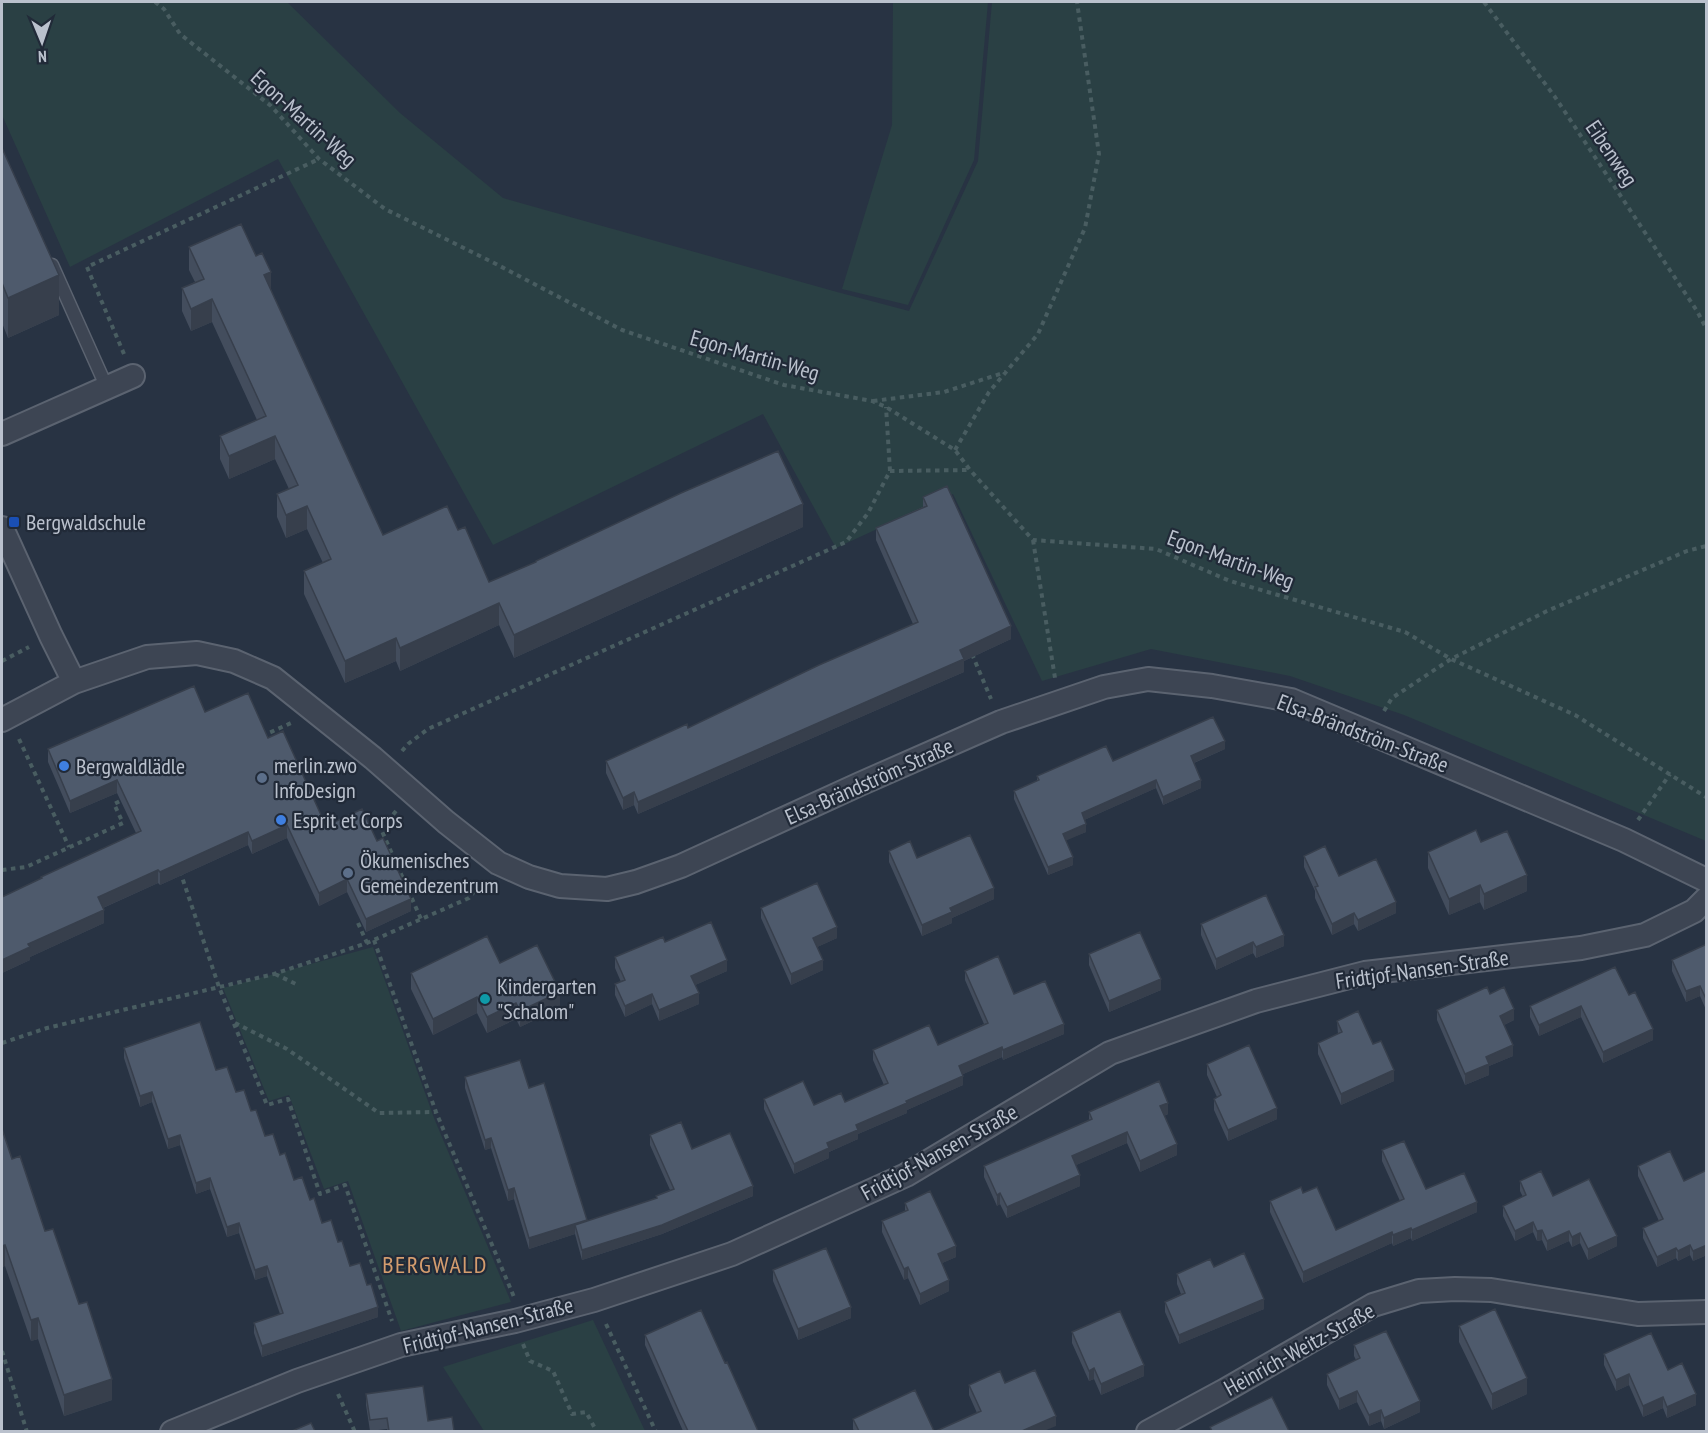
<svg xmlns="http://www.w3.org/2000/svg" width="1708" height="1433" font-family="'PT Sans Narrow',sans-serif">
<style>
.green{fill:#2a4044}
.lines{fill:none;stroke-linecap:round;stroke-linejoin:round}
.lane-casing{stroke:#5b6370;stroke-width:15}
.street-casing{stroke:#5b6370;stroke-width:26}
.path{stroke:#495d61;stroke-width:4;stroke-dasharray:4.5 4.5;stroke-linecap:butt}
.lane{stroke:#3d4553;stroke-width:12}
.street{stroke:#3d4553;stroke-width:22}
.wall{fill:#434d5d}
.shaded-wall{fill:#373f4c}
.building{fill:#4e5a6c;stroke:#373f4c;stroke-width:1.5}
.transit-dot{fill:#1a4fb4;stroke:#212a38;stroke-width:2}
.shop-dot{fill:#3f7fe0;stroke:#212a38;stroke-width:2}
.service-dot{fill:#5c6f8a;stroke:#212a38;stroke-width:2}
.culture-dot{fill:#0f9aa8;stroke:#212a38;stroke-width:2}
.labels{text-anchor:middle;dominant-baseline:central;stroke-width:4.5;stroke-linejoin:round;paint-order:stroke}
.street-label{font-size:22px;fill:#bac1cd;stroke:#212a38}
.poi-label{font-size:22px;fill:#bac1cd;stroke:#212a38;text-anchor:start}
.neighbourhood-label{font-size:24px;letter-spacing:1.5px;fill:#d49d6e;stroke:#212a38}
</style>
<rect width="100%" height="100%" fill="#283343"/>
<path class="green" d="M 2,2 L 287,2 L 400,113 L 503,198 L 837,292 L 909,311 L 978,161 L 992,2 L 1706,2 L 1706,841 L 1404,715 L 1290,676 L 1151,649 L 1042,681 L 953,494 L 836,548 L 763,414 L 493,545 L 278,159 L 70,267 L 2,115 Z
M 893,2 L 988,2 L 974,160 L 908,305 L 842,289 L 892,125 Z
M 373,947 L 434,1118 L 511,1302 L 401,1331 L 348,1181 L 324,1189 L 289,1095 L 269,1101 L 223,988 Z
M 593,1320 L 645,1431 L 484,1431 L 443,1367 Z"/>
<g class="lines">
<defs>
<path id="lane" d="M 52,265 L 107,388"/>
<path id="street" d="M 2,434 L 133,376
M 2,528 L 51,636 L 74,682
M 2,720 L 74,682 L 147,657 L 197,653 L 234,661 L 273,678 L 373,758 L 446,822 L 498,863 L 529,877 L 560,886 L 607,889 L 636,882 L 681,866 L 860,784 L 1001,722 L 1104,687 L 1148,679 L 1212,686 L 1291,700 L 1624,840 L 1706,880
M 172,1432 L 297,1381 L 401,1345 L 515,1321 L 594,1300 L 732,1254 L 906,1175 L 1110,1053 L 1256,1001 L 1365,973 L 1581,948 L 1645,935 L 1694,911 L 1706,899
M 1148,1432 L 1222,1392 L 1373,1305 L 1419,1291 L 1455,1289 L 1491,1290 L 1638,1314 L 1706,1312"/>
</defs>
<use href="#lane" class="lane-casing"/>
<use href="#street" class="street-casing"/>
<path class="path" d="M 155,2 L 164,9 L 180,34 L 271,106 L 319,159 L 385,209 L 496,264 L 622,330 L 784,385 L 872,401 L 886,407 L 955,450 L 970,470 L 1033,540 L 1156,549 L 1230,581 L 1405,632 L 1451,659 L 1575,715 L 1706,797
M 1484,2 L 1555,97 L 1697,311 L 1706,328
M 124,354 L 87,267 L 319,159
M 873,401 L 944,392 L 1006,372
M 955,450 L 989,392 L 1038,334 L 1085,228 L 1099,154 L 1077,2
M 890,471 L 970,470
M 1033,540 L 1055,678
M 972,654 L 991,699
M 2,661 L 29,647
M 1384,711 L 1392,698 L 1451,659 L 1547,611 L 1687,551 L 1706,546
M 262,736 L 291,723
M 19,739 L 69,847
M 402,751 L 408,744 L 428,729 L 846,542 L 868,513 L 890,471 L 886,407
M 396,811 L 381,829 L 421,919
M 1638,820 L 1670,774
M 2,870 L 26,867 L 123,823 L 114,804 L 124,799
M 180,871 L 219,987 L 267,1105 L 288,1099 L 320,1194 L 345,1185 L 392,1321
M 358,923 L 367,943
M 374,940 L 436,1112 L 514,1297
M 275,974 L 298,985
M 235,1023 L 287,1049 L 379,1113 L 436,1112
M 2,1043 L 47,1028 L 274,974 L 367,943 L 469,898 L 482,882
M 606,1324 L 656,1432
M 523,1344 L 530,1361 L 553,1371 L 572,1414 L 586,1412 L 597,1432
M 2,1351 L 27,1432
M 338,1394 L 355,1432"/>
<use href="#lane" class="lane"/>
<use href="#street" class="street"/>
</g>
<path class="wall" d="M 2,148 L 59,315 L 8,338 L 2,323 Z
M 189,247 L 271,290 L 383,535 L 458,530 L 489,582 L 803,527 L 514,658 L 499,625 L 400,671 L 396,661 L 345,683 L 304,594 L 304,571 L 323,563 L 307,529 L 286,538 L 277,517 L 277,494 L 289,489 L 275,459 L 229,479 L 220,459 L 220,436 L 257,420 L 212,322 L 191,331 L 182,311 L 182,288 L 195,282 L 189,270 Z
M 923,497 L 1011,639 L 964,661 L 964,672 L 638,814 L 634,805 L 623,810 L 606,773 L 606,761 L 688,728 L 913,624 L 876,540 L 876,528 L 923,507 Z
M 205,712 L 268,738 L 326,826 L 377,841 L 411,911 L 366,932 L 347,892 L 319,906 L 287,838 L 252,854 L 248,845 L 160,885 L 158,883 L 103,908 L 104,923 L 30,957 L 30,960 L 2,973 L 41,879 L 41,877 L 136,833 L 117,793 L 70,813 L 48,762 L 48,749 Z
M 1225,749 L 1194,763 L 1201,788 L 1163,805 L 1156,788 L 1084,820 L 1086,832 L 1065,840 L 1073,865 L 1048,875 L 1014,799 L 1014,791 L 1037,781 L 1037,776 L 1113,761 Z
M 1481,842 L 1527,891 L 1484,910 L 1480,902 L 1449,915 L 1428,868 L 1428,852 Z
M 889,851 L 917,858 L 994,899 L 952,918 L 952,923 L 922,936 L 889,862 Z
M 1304,856 L 1339,876 L 1396,913 L 1358,931 L 1354,924 L 1332,935 L 1315,898 L 1315,891 L 1304,867 Z
M 761,908 L 837,938 L 817,947 L 823,970 L 791,985 L 761,918 Z
M 1201,924 L 1284,946 L 1256,958 L 1253,953 L 1216,970 L 1201,935 Z
M 665,942 L 727,971 L 695,985 L 699,1004 L 659,1021 L 652,1004 L 625,1017 L 615,995 L 615,984 L 621,982 L 615,968 L 615,957 Z
M 1707,944 L 1707,1012 L 1700,996 L 1686,1002 L 1672,971 L 1672,960 Z
M 1089,954 L 1161,990 L 1109,1012 L 1089,965 Z
M 500,963 L 560,1008 L 520,1027 L 516,1019 L 487,1033 L 477,1013 L 433,1035 L 411,989 L 411,973 Z
M 965,971 L 1014,994 L 1064,1034 L 1003,1060 L 1002,1057 L 963,1074 L 963,1085 L 907,1110 L 907,1113 L 858,1134 L 858,1139 L 829,1152 L 829,1158 L 794,1174 L 764,1109 L 764,1099 L 814,1105 L 845,1102 L 884,1085 L 873,1060 L 873,1050 L 938,1045 L 984,1024 L 965,980 Z
M 1490,994 L 1514,1020 L 1504,1025 L 1513,1056 L 1489,1066 L 1489,1075 L 1465,1085 L 1437,1020 L 1437,1010 Z
M 1629,995 L 1653,1040 L 1603,1063 L 1581,1017 L 1539,1036 L 1530,1017 L 1530,1006 Z
M 1337,1021 L 1373,1044 L 1394,1081 L 1341,1105 L 1318,1054 L 1318,1043 L 1338,1034 Z
M 124,1048 L 216,1070 L 251,1111 L 265,1136 L 280,1155 L 294,1180 L 310,1200 L 322,1223 L 338,1242 L 350,1266 L 378,1317 L 262,1357 L 254,1333 L 254,1323 L 280,1314 L 267,1276 L 255,1280 L 239,1233 L 227,1237 L 210,1189 L 196,1194 L 180,1145 L 168,1149 L 152,1102 L 140,1107 L 124,1058 Z
M 1207,1064 L 1277,1119 L 1228,1141 L 1214,1110 L 1214,1099 L 1217,1097 L 1207,1075 Z
M 465,1077 L 529,1088 L 587,1221 L 656,1199 L 656,1196 L 670,1190 L 650,1145 L 650,1135 L 692,1149 L 753,1196 L 662,1234 L 582,1260 L 575,1234 L 529,1249 L 514,1199 L 508,1201 L 491,1148 L 485,1150 L 465,1088 Z
M 1089,1112 L 1168,1114 L 1164,1116 L 1177,1155 L 1140,1172 L 1127,1143 L 1076,1165 L 1080,1186 L 1007,1218 L 1000,1204 L 997,1206 L 984,1177 L 984,1166 L 1089,1120 Z
M 1382,1150 L 1426,1189 L 1477,1212 L 1412,1241 L 1411,1238 L 1393,1246 L 1392,1243 L 1303,1283 L 1270,1212 L 1270,1201 L 1303,1193 L 1336,1230 L 1400,1201 L 1382,1161 Z
M 12,1159 L 79,1304 L 112,1400 L 64,1416 L 38,1339 L 31,1341 L 5,1266 L 2,1267 Z
M 1638,1166 L 1684,1181 L 1707,1170 L 1707,1255 L 1693,1261 L 1690,1255 L 1678,1261 L 1676,1258 L 1657,1267 L 1643,1238 L 1643,1228 L 1659,1221 L 1638,1176 Z
M 1520,1181 L 1553,1196 L 1617,1246 L 1588,1260 L 1580,1243 L 1572,1247 L 1569,1241 L 1547,1251 L 1542,1240 L 1537,1241 L 1533,1232 L 1515,1241 L 1503,1216 L 1503,1206 L 1523,1197 L 1520,1191 Z
M 905,1203 L 956,1257 L 942,1263 L 949,1291 L 920,1305 L 908,1278 L 904,1280 L 882,1232 L 882,1221 L 905,1211 Z
M 1214,1267 L 1264,1309 L 1179,1344 L 1165,1312 L 1165,1302 L 1181,1294 L 1177,1284 L 1177,1274 Z
M 773,1270 L 851,1318 L 798,1340 L 773,1281 Z
M 1459,1326 L 1527,1394 L 1492,1410 L 1459,1342 Z
M 1072,1332 L 1144,1376 L 1101,1395 L 1094,1379 L 1089,1381 L 1072,1343 Z
M 645,1335 L 725,1363 L 758,1431 L 683,1431 L 645,1345 Z
M 1354,1345 L 1420,1412 L 1384,1429 L 1381,1421 L 1369,1426 L 1357,1402 L 1339,1410 L 1327,1385 L 1327,1374 L 1356,1360 L 1354,1356 Z
M 1604,1354 L 1668,1370 L 1696,1405 L 1667,1418 L 1663,1408 L 1643,1417 L 1629,1385 L 1616,1391 L 1604,1365 Z
M 1005,1383 L 1056,1426 L 977,1413 L 969,1395 L 969,1385 Z
M 366,1394 L 428,1421 L 454,1431 L 388,1431 L 387,1429 L 370,1431 L 366,1405 Z
M 853,1419 L 934,1431 L 854,1431 L 853,1429 Z"/>
<path class="shaded-wall" d="M 271,272 L 271,295 L 264,275 Z
M 59,275 L 59,315 L 8,338 L 8,298 Z
M 212,299 L 212,322 L 191,331 L 191,309 Z
M 275,436 L 275,459 L 229,479 L 229,456 Z
M 803,504 L 803,527 L 514,658 L 514,635 Z
M 307,506 L 307,529 L 286,538 L 286,515 Z
M 499,603 L 499,625 L 400,671 L 400,648 Z
M 1011,626 L 1011,639 L 964,661 L 964,672 L 638,814 L 638,802 Z
M 396,638 L 396,661 L 345,683 L 345,661 Z
M 1225,741 L 1225,749 L 1191,764 L 1191,756 Z
M 117,780 L 117,793 L 70,813 L 70,801 Z
M 1156,780 L 1156,788 L 1082,821 L 1082,813 Z
M 1201,780 L 1201,788 L 1163,805 L 1163,797 Z
M 634,792 L 634,805 L 623,810 L 623,798 Z
M 1086,824 L 1086,832 L 1063,842 L 1063,834 Z
M 287,825 L 287,838 L 252,854 L 252,841 Z
M 248,832 L 248,845 L 160,885 L 160,872 Z
M 1073,857 L 1073,865 L 1048,875 L 1048,867 Z
M 158,870 L 158,883 L 98,910 L 98,897 Z
M 1527,875 L 1527,891 L 1484,910 L 1484,894 Z
M 347,879 L 347,892 L 319,906 L 319,893 Z
M 1480,885 L 1480,902 L 1449,915 L 1449,899 Z
M 994,888 L 994,899 L 952,918 L 952,923 L 922,936 L 922,925 L 950,908 Z
M 411,899 L 411,911 L 366,932 L 366,919 Z
M 1396,902 L 1396,913 L 1358,931 L 1358,920 Z
M 104,910 L 104,923 L 30,957 L 30,960 L 2,973 L 2,960 L 28,944 Z
M 1354,913 L 1354,924 L 1332,935 L 1332,924 Z
M 837,927 L 837,938 L 813,949 L 813,938 Z
M 1284,935 L 1284,946 L 1256,958 L 1256,947 Z
M 1253,942 L 1253,953 L 1216,970 L 1216,959 Z
M 727,960 L 727,971 L 691,987 L 691,976 Z
M 823,960 L 823,970 L 791,985 L 791,974 Z
M 1161,979 L 1161,990 L 1109,1012 L 1109,1001 Z
M 1700,986 L 1700,996 L 1686,1002 L 1686,991 Z
M 560,992 L 560,1008 L 520,1027 L 520,1011 Z
M 699,993 L 699,1004 L 659,1021 L 659,1010 Z
M 652,994 L 652,1004 L 625,1017 L 625,1006 Z
M 477,997 L 477,1013 L 433,1035 L 433,1019 Z
M 516,1003 L 516,1019 L 487,1033 L 487,1017 Z
M 1581,1006 L 1581,1017 L 1539,1036 L 1539,1025 Z
M 1514,1009 L 1514,1020 L 1500,1027 L 1500,1016 Z
M 1064,1024 L 1064,1034 L 1003,1060 L 1003,1050 Z
M 1653,1029 L 1653,1040 L 1603,1063 L 1603,1052 Z
M 1513,1045 L 1513,1056 L 1489,1066 L 1489,1075 L 1465,1085 L 1465,1074 L 1486,1057 Z
M 1002,1047 L 1002,1057 L 959,1076 L 959,1066 Z
M 1394,1070 L 1394,1081 L 1341,1105 L 1341,1094 Z
M 963,1076 L 963,1085 L 907,1110 L 907,1113 L 858,1134 L 858,1139 L 829,1152 L 829,1158 L 794,1174 L 794,1164 L 856,1125 L 906,1101 Z
M 152,1092 L 152,1102 L 140,1107 L 140,1096 Z
M 1168,1103 L 1168,1114 L 1160,1117 L 1160,1106 Z
M 1277,1108 L 1277,1119 L 1228,1141 L 1228,1130 Z
M 1127,1132 L 1127,1143 L 1072,1167 L 1072,1156 Z
M 180,1135 L 180,1145 L 168,1149 L 168,1139 Z
M 491,1138 L 491,1148 L 485,1150 L 485,1140 Z
M 1177,1144 L 1177,1155 L 1140,1172 L 1140,1161 Z
M 1080,1175 L 1080,1186 L 1007,1218 L 1007,1207 Z
M 210,1178 L 210,1189 L 196,1194 L 196,1183 Z
M 753,1186 L 753,1196 L 662,1234 L 582,1260 L 582,1250 Z
M 514,1188 L 514,1199 L 508,1201 L 508,1190 Z
M 1000,1193 L 1000,1204 L 997,1206 L 997,1195 Z
M 1477,1202 L 1477,1212 L 1412,1241 L 1412,1230 Z
M 587,1220 L 587,1231 L 575,1225 L 575,1234 L 529,1249 L 529,1238 Z
M 1533,1222 L 1533,1232 L 1515,1241 L 1515,1231 Z
M 239,1223 L 239,1233 L 227,1237 L 227,1227 Z
M 1411,1228 L 1411,1238 L 1393,1246 L 1393,1235 Z
M 1542,1230 L 1542,1240 L 1537,1241 L 1537,1231 Z
M 1569,1231 L 1569,1241 L 1547,1251 L 1547,1241 Z
M 1392,1232 L 1392,1243 L 1303,1283 L 1303,1272 Z
M 1580,1233 L 1580,1243 L 1572,1247 L 1572,1237 Z
M 1617,1236 L 1617,1246 L 1588,1260 L 1588,1249 Z
M 5,1245 L 5,1266 L 2,1267 L 2,1246 Z
M 1690,1245 L 1690,1255 L 1678,1261 L 1678,1251 Z
M 1707,1245 L 1707,1255 L 1693,1261 L 1693,1251 Z
M 956,1246 L 956,1257 L 938,1265 L 938,1254 Z
M 1676,1248 L 1676,1258 L 1657,1267 L 1657,1257 Z
M 267,1266 L 267,1276 L 255,1280 L 255,1270 Z
M 908,1267 L 908,1278 L 904,1280 L 904,1269 Z
M 949,1280 L 949,1291 L 920,1305 L 920,1294 Z
M 1264,1299 L 1264,1309 L 1179,1344 L 1179,1335 Z
M 378,1307 L 378,1317 L 262,1357 L 262,1346 Z
M 851,1307 L 851,1318 L 798,1340 L 798,1329 Z
M 38,1318 L 38,1339 L 31,1341 L 31,1320 Z
M 1144,1365 L 1144,1376 L 1101,1395 L 1101,1384 Z
M 1094,1368 L 1094,1379 L 1089,1381 L 1089,1371 Z
M 1629,1374 L 1629,1385 L 1616,1391 L 1616,1380 Z
M 1527,1378 L 1527,1394 L 1492,1410 L 1492,1394 Z
M 112,1379 L 112,1400 L 64,1416 L 64,1395 Z
M 1357,1391 L 1357,1402 L 1339,1410 L 1339,1399 Z
M 1696,1394 L 1696,1405 L 1667,1418 L 1667,1407 Z
M 1663,1397 L 1663,1408 L 1643,1417 L 1643,1406 Z
M 1420,1401 L 1420,1412 L 1384,1429 L 1384,1418 Z
M 1381,1410 L 1381,1421 L 1369,1426 L 1369,1415 Z
M 1056,1416 L 1056,1426 L 1044,1431 L 1022,1431 Z"/>
<path class="building" d="M 2,148 L 59,275 L 8,298 L 2,283 Z
M 241,224 L 256,256 L 262,253 L 271,272 L 264,275 L 383,535 L 447,506 L 458,530 L 465,527 L 489,582 L 536,562 L 536,561 L 681,493 L 778,451 L 803,504 L 514,635 L 499,603 L 400,648 L 396,638 L 345,661 L 304,571 L 331,559 L 307,506 L 286,515 L 277,494 L 298,485 L 275,436 L 229,456 L 220,436 L 266,416 L 212,299 L 191,309 L 182,288 L 204,279 L 189,247 Z
M 947,486 L 1011,626 L 960,650 L 964,659 L 638,802 L 634,792 L 623,798 L 606,761 L 687,724 L 688,728 L 819,665 L 918,622 L 876,528 L 927,506 L 923,497 Z
M 194,686 L 205,712 L 248,693 L 268,738 L 283,731 L 326,826 L 362,809 L 377,841 L 383,838 L 411,899 L 366,919 L 347,879 L 319,893 L 287,825 L 252,841 L 248,832 L 160,872 L 158,870 L 98,897 L 104,910 L 28,944 L 30,947 L 2,960 L 2,897 L 42,878 L 41,877 L 141,831 L 117,780 L 70,801 L 48,749 Z
M 1213,717 L 1225,741 L 1191,756 L 1201,780 L 1163,797 L 1156,780 L 1082,813 L 1086,824 L 1063,834 L 1073,857 L 1048,867 L 1014,791 L 1039,780 L 1037,776 L 1106,746 L 1113,761 Z
M 1476,830 L 1481,842 L 1507,831 L 1527,875 L 1484,894 L 1480,885 L 1449,899 L 1428,852 Z
M 970,835 L 994,888 L 950,908 L 952,912 L 922,925 L 889,851 L 910,841 L 917,858 Z
M 1325,846 L 1339,876 L 1376,859 L 1396,902 L 1358,920 L 1354,913 L 1332,924 L 1315,887 L 1318,886 L 1304,856 Z
M 817,883 L 837,927 L 813,938 L 823,960 L 791,974 L 761,908 Z
M 1266,895 L 1284,935 L 1256,947 L 1253,942 L 1216,959 L 1201,924 Z
M 711,922 L 727,960 L 691,976 L 699,993 L 659,1010 L 652,994 L 625,1006 L 615,984 L 625,980 L 615,957 L 663,937 L 665,942 Z
M 1140,932 L 1161,979 L 1109,1001 L 1089,954 Z
M 487,936 L 500,963 L 537,945 L 560,992 L 520,1011 L 516,1003 L 487,1017 L 477,997 L 433,1019 L 411,973 Z
M 1707,944 L 1707,1001 L 1700,986 L 1686,991 L 1672,960 Z
M 998,956 L 1014,994 L 1045,981 L 1064,1024 L 1003,1050 L 1002,1047 L 959,1066 L 963,1076 L 906,1101 L 907,1103 L 856,1125 L 858,1130 L 827,1143 L 829,1148 L 794,1164 L 764,1099 L 803,1081 L 814,1105 L 841,1093 L 845,1102 L 888,1083 L 873,1050 L 929,1025 L 938,1045 L 988,1023 L 965,971 Z
M 1615,967 L 1629,995 L 1635,992 L 1653,1029 L 1603,1052 L 1581,1006 L 1539,1025 L 1530,1006 Z
M 1487,987 L 1490,994 L 1504,987 L 1514,1009 L 1500,1016 L 1513,1045 L 1486,1057 L 1489,1064 L 1465,1074 L 1437,1010 Z
M 1358,1011 L 1373,1044 L 1381,1041 L 1394,1070 L 1341,1094 L 1318,1043 L 1342,1032 L 1337,1021 Z
M 200,1022 L 216,1070 L 227,1067 L 236,1092 L 244,1090 L 251,1111 L 256,1110 L 265,1136 L 273,1134 L 280,1155 L 285,1153 L 294,1180 L 302,1177 L 310,1200 L 314,1198 L 322,1223 L 331,1220 L 338,1242 L 342,1241 L 350,1266 L 360,1263 L 367,1285 L 371,1284 L 378,1307 L 262,1346 L 254,1323 L 283,1313 L 267,1266 L 255,1270 L 239,1223 L 227,1227 L 210,1178 L 196,1183 L 180,1135 L 168,1139 L 152,1092 L 140,1096 L 124,1048 Z
M 1249,1045 L 1277,1108 L 1228,1130 L 1214,1099 L 1221,1095 L 1207,1064 Z
M 520,1060 L 529,1088 L 544,1083 L 587,1220 L 529,1238 L 514,1188 L 508,1190 L 491,1138 L 485,1140 L 465,1077 Z
M 1159,1081 L 1168,1103 L 1160,1106 L 1177,1144 L 1140,1161 L 1127,1132 L 1072,1156 L 1080,1175 L 1007,1207 L 1000,1193 L 997,1195 L 984,1166 L 1092,1119 L 1089,1112 Z
M 681,1122 L 692,1149 L 730,1133 L 753,1186 L 662,1225 L 582,1250 L 575,1225 L 657,1198 L 656,1196 L 674,1189 L 650,1135 Z
M 2,1129 L 12,1159 L 20,1156 L 45,1231 L 53,1229 L 79,1304 L 87,1302 L 112,1379 L 64,1395 L 38,1318 L 31,1320 L 5,1245 L 2,1246 Z
M 1404,1141 L 1426,1189 L 1464,1173 L 1477,1202 L 1412,1230 L 1411,1228 L 1393,1235 L 1392,1232 L 1303,1272 L 1270,1201 L 1301,1187 L 1303,1193 L 1317,1187 L 1336,1230 L 1404,1199 L 1382,1150 Z
M 1670,1151 L 1684,1181 L 1707,1170 L 1707,1245 L 1693,1251 L 1690,1245 L 1678,1251 L 1676,1248 L 1657,1257 L 1643,1228 L 1663,1219 L 1638,1166 Z
M 1541,1171 L 1553,1196 L 1589,1179 L 1617,1236 L 1588,1249 L 1580,1233 L 1572,1237 L 1569,1231 L 1547,1241 L 1542,1230 L 1537,1231 L 1533,1222 L 1515,1231 L 1503,1206 L 1526,1195 L 1520,1181 Z
M 930,1191 L 956,1246 L 938,1254 L 949,1280 L 920,1294 L 908,1267 L 904,1269 L 882,1221 L 908,1210 L 905,1203 Z
M 826,1248 L 851,1307 L 798,1329 L 773,1270 Z
M 1244,1253 L 1264,1299 L 1179,1335 L 1165,1302 L 1185,1293 L 1177,1274 L 1210,1259 L 1214,1267 Z
M 1495,1309 L 1527,1378 L 1492,1394 L 1459,1326 Z
M 701,1310 L 725,1363 L 727,1362 L 758,1431 L 688,1431 L 679,1412 L 645,1335 Z
M 1120,1311 L 1144,1365 L 1101,1384 L 1094,1368 L 1089,1371 L 1072,1332 Z
M 1386,1331 L 1420,1401 L 1384,1418 L 1381,1410 L 1369,1415 L 1357,1391 L 1339,1399 L 1327,1374 L 1360,1358 L 1354,1345 Z
M 1651,1333 L 1668,1370 L 1682,1363 L 1696,1394 L 1667,1407 L 1663,1397 L 1643,1406 L 1629,1374 L 1616,1380 L 1604,1354 Z
M 1035,1370 L 1056,1416 L 1022,1431 L 936,1431 L 981,1411 L 969,1385 L 1000,1371 L 1005,1383 Z
M 423,1386 L 428,1421 L 452,1417 L 454,1431 L 389,1431 L 387,1418 L 370,1420 L 366,1394 Z
M 915,1390 L 934,1431 L 859,1431 L 853,1419 Z
M 1272,1397 L 1289,1431 L 1212,1431 L 1210,1427 Z
M 311,1423 L 315,1431 L 292,1431 Z"/>
<rect class="transit-dot" x="8" y="516" width="12" height="12" rx="3"/>
<g class="shop-dot">
<circle cx="64" cy="766" r="6"/>
<circle cx="281" cy="820" r="6"/>
</g>
<g class="service-dot">
<circle cx="262" cy="778" r="6"/>
<circle cx="348" cy="873" r="6"/>
</g>
<circle class="culture-dot" cx="485" cy="999" r="6"/>
<g class="labels">
<g class="street-label">
<text transform="translate(304 118) rotate(42)">Egon-Martin-Weg</text>
<text transform="translate(1612 153) rotate(56)">Eibenweg</text>
<text transform="translate(755 355) rotate(16)">Egon-Martin-Weg</text>
<text transform="translate(1231 559) rotate(20)">Egon-Martin-Weg</text>
<text transform="translate(1363 733) rotate(21)">Elsa-Brändström-Straße</text>
<text transform="translate(869 781) rotate(-24)">Elsa-Brändström-Straße</text>
<text transform="translate(1422 969) rotate(-8)">Fridtjof-Nansen-Straße</text>
<text transform="translate(939 1152) rotate(-29)">Fridtjof-Nansen-Straße</text>
<text transform="translate(488 1325) rotate(-14)">Fridtjof-Nansen-Straße</text>
<text transform="translate(1299 1349) rotate(-29)">Heinrich-Weitz-Straße</text>
</g>
<g class="poi-label">
<text x="26" y="522">Bergwaldschule</text>
<text x="274" y="765">merlin.zwo<tspan x="274" dy="25">InfoDesign</tspan></text>
<text x="76" y="766">Bergwaldlädle</text>
<text x="293" y="820">Esprit et Corps</text>
<text x="360" y="860">Ökumenisches<tspan x="360" dy="25">Gemeindezentrum</tspan></text>
<text x="497" y="986">Kindergarten<tspan x="497" dy="25">"Schalom"</tspan></text>
</g>
<g class="neighbourhood-label">
<text x="435" y="1264">BERGWALD</text>
</g>
</g>
<rect width="1708" height="1433" fill="none" stroke="#bac1cd" stroke-width="6"/>
<g transform="translate(42 42) rotate(178)" stroke="#212a38" stroke-width="4.5" paint-order="stroke">
<path d="M0-4.5L10 22L0 15L-10 22Z" fill="#bac1cd"/>
<text y="-9" font-size="16" font-weight="bold" text-anchor="middle" fill="#bac1cd">N</text>
</g>
</svg>
